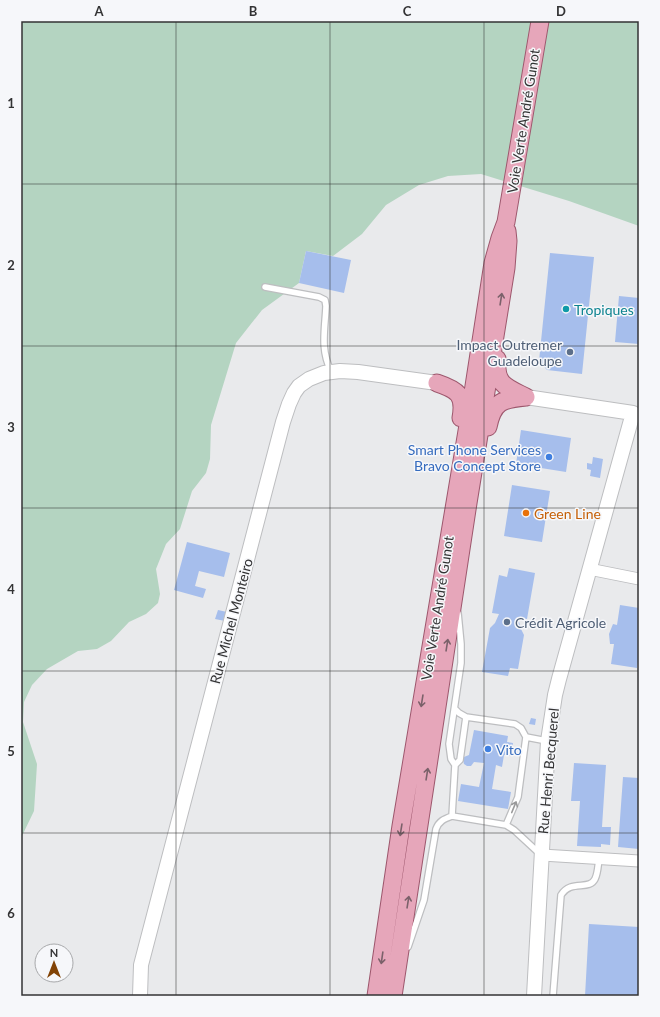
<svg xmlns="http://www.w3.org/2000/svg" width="660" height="1017" font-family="Lato,sans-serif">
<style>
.green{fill:#b4d4c1}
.building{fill:#a6beec}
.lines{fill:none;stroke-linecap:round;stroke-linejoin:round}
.service-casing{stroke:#bdbec0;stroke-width:8}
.minor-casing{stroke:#bdbec0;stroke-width:13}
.tertiary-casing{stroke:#bdbec0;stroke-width:16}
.primary-casing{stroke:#9d576d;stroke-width:19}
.service{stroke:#fff;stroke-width:5.5}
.minor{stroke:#fff;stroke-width:11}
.tertiary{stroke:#fff;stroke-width:14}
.primary{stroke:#e6a6ba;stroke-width:17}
.oneway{stroke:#7b616a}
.oneway2{stroke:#99999a}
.grid{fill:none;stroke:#333334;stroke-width:1;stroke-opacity:0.55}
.culture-dot{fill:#0f9aa8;stroke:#f6f7fa;stroke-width:1.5}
.service-dot{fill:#5c6f8a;stroke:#f6f7fa;stroke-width:1.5}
.shop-dot{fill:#3f7fe0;stroke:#f6f7fa;stroke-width:1.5}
.food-dot{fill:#e8710a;stroke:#f6f7fa;stroke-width:1.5}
.labels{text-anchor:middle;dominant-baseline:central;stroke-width:3;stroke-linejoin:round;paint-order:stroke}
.street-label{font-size:14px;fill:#333334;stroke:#f6f7fa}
.culture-label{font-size:14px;fill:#0d838f;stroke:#f6f7fa;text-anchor:start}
.service-label{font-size:14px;fill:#4e5e75;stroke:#f6f7fa;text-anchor:end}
.shop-label{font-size:14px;fill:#366cbe;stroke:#f6f7fa;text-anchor:end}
.food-label{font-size:14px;fill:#c56008;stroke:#f6f7fa;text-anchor:start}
.neatline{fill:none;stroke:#333334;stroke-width:1.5}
.grid-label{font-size:13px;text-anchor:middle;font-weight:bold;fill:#333334}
</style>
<rect width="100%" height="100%" fill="#e9eaec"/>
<path class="green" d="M 21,21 L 639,21 L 639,226 L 569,201 L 481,174 L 448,176 L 419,185 L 386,205 L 362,234 L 333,256 L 306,251 L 299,283 L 262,310 L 236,343 L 211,425 L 210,459 L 206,473 L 192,491 L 180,529 L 166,544 L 156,569 L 160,594 L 158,603 L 146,614 L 129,622 L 111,641 L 97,649 L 78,651 L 47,669 L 32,685 L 24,702 L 23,722 L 37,764 L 36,780 L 34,811 L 21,838 Z"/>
<path class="building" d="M 306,251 L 351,260 L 344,293 L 299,283 Z
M 550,253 L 594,257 L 582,374 L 547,370 L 539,361 Z
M 619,296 L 639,298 L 639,344 L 615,342 Z
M 521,430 L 571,438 L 566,472 L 516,464 Z
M 593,457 L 603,459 L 600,478 L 590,476 L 591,470 L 587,469 L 587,463 L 592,464 Z
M 512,485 L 550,491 L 542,542 L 504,536 Z
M 187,542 L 230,553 L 224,577 L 199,571 L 195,586 L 206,589 L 203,598 L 174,590 Z
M 509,568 L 535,573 L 527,619 L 518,618 L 521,629 L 524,635 L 518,669 L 510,668 L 508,676 L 482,672 L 490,628 L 495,623 L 499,614 L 492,613 L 499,575 L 507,577 Z
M 620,605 L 639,608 L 639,654 L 637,668 L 611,664 L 614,644 L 610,644 L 609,634 L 613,624 L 617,625 Z
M 218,610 L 227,612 L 225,621 L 215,619 Z
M 531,718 L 536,719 L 535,725 L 529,724 Z
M 474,730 L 508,736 L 507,742 L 513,743 L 511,756 L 504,755 L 502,767 L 496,765 L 492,789 L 511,792 L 508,809 L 458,801 L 461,784 L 479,787 L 484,763 L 474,762 L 471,766 L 467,766 L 464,764 L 463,760 L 464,757 L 469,755 Z
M 574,763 L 606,765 L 602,827 L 611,827 L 610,845 L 601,844 L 601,847 L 577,846 L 580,801 L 571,801 Z
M 623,777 L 639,778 L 639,849 L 618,847 Z
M 589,924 L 639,927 L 639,996 L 585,996 Z"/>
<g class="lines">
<defs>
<path id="service" d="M 265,287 L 319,297 L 325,300 L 326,306 C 325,330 320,349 331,371
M 455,709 L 459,713 L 466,717 L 460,760 L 455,765
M 466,717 L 515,724 L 521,728 L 526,737
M 452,816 L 506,825
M 540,854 L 514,830 L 506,825 L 518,797 L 526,737 L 547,741
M 408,947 L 424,900 L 436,829 C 439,821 444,819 452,816 L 455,765 L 451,759 L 449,744 L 461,663 L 461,644 L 458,613
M 553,996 L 561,895 C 571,879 589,891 595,879 C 598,873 598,865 599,859"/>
<path id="minor" d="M 589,569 L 639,579
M 542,855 L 639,861"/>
<path id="tertiary" d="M 526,397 L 633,413 L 559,679 L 555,695 L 548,741 L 534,996
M 140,996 L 141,965 L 283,422 L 289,404 L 294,393 L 299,386 L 309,379 L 324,373 L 340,371 L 358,372 L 437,383"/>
<path id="primary" d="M 497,359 C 495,385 506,387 526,397
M 437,383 C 458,390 465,395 461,418
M 488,427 C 493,401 503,399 526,397
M 376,996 L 401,826 L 468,425 L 493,263 L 500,238 L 506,222 L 540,21
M 393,996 L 468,503 L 506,268 L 508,241 L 507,231"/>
</defs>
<use href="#service" class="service-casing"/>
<use href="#minor" class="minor-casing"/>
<use href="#tertiary" class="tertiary-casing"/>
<use href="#primary" class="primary-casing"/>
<use href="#service" class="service"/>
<use href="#minor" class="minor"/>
<use href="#tertiary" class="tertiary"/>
<use href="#primary" class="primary"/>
</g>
<defs><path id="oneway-shaft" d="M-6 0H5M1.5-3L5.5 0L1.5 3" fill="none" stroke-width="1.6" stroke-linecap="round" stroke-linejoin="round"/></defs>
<g class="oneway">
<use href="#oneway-shaft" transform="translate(501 299) rotate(-81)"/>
<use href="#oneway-shaft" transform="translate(447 645) rotate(-81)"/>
<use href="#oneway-shaft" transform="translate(422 701) rotate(99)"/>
<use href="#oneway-shaft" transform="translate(427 774) rotate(-81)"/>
<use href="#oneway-shaft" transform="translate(401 830) rotate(99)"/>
<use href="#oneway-shaft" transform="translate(408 902) rotate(-81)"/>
<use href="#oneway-shaft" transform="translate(382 958) rotate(98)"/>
</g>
<use class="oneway2" href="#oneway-shaft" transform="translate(514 807) rotate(-68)"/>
<path class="grid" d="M 176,21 L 176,996M 330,21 L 330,996M 484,21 L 484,996M 21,184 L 639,184M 21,346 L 639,346M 21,508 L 639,508M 21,671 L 639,671M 21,833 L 639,833"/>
<circle class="culture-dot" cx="566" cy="309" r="4"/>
<g class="service-dot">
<circle cx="570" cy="352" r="4"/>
<circle cx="507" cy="622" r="4"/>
</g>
<g class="shop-dot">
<circle cx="549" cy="457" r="4"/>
<circle cx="488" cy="749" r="4"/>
</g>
<circle class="food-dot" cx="526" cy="513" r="4"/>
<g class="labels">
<g class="street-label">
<text transform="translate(523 121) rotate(-81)">Voie Verte André Gunot</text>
<text transform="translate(437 608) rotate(-81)">Voie Verte André Gunot</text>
<text transform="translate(231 621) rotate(-75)">Rue Michel Monteiro</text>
<text transform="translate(548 771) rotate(-85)">Rue Henri Becquerel</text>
</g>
<g class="culture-label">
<text x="574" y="309">Tropiques</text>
</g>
<g class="service-label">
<text x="562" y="344">Impact Outremer<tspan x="562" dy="16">Guadeloupe</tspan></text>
<text x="515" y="622" text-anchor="start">Crédit Agricole</text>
</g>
<g class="shop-label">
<text x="541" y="449">Smart Phone Services<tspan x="541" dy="16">Bravo Concept Store</tspan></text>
<text x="496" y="749" text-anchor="start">Vito</text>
</g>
<g class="food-label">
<text x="534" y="513">Green Line</text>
</g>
</g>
<rect width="660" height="1017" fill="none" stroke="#f6f7fa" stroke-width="44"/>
<g transform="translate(54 963)"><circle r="19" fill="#f6f7fa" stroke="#a8a9ab"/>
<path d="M0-3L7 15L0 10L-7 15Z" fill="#824305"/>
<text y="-6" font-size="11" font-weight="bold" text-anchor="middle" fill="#333334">N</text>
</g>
<rect x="22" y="22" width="616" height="973" class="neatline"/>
<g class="grid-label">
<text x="99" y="16">A</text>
<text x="253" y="16">B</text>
<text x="407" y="16">C</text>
<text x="561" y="16">D</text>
<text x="11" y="108">1</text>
<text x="11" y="270">2</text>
<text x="11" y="432">3</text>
<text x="11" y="594">4</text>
<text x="11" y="756">5</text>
<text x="11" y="918">6</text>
</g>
</svg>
